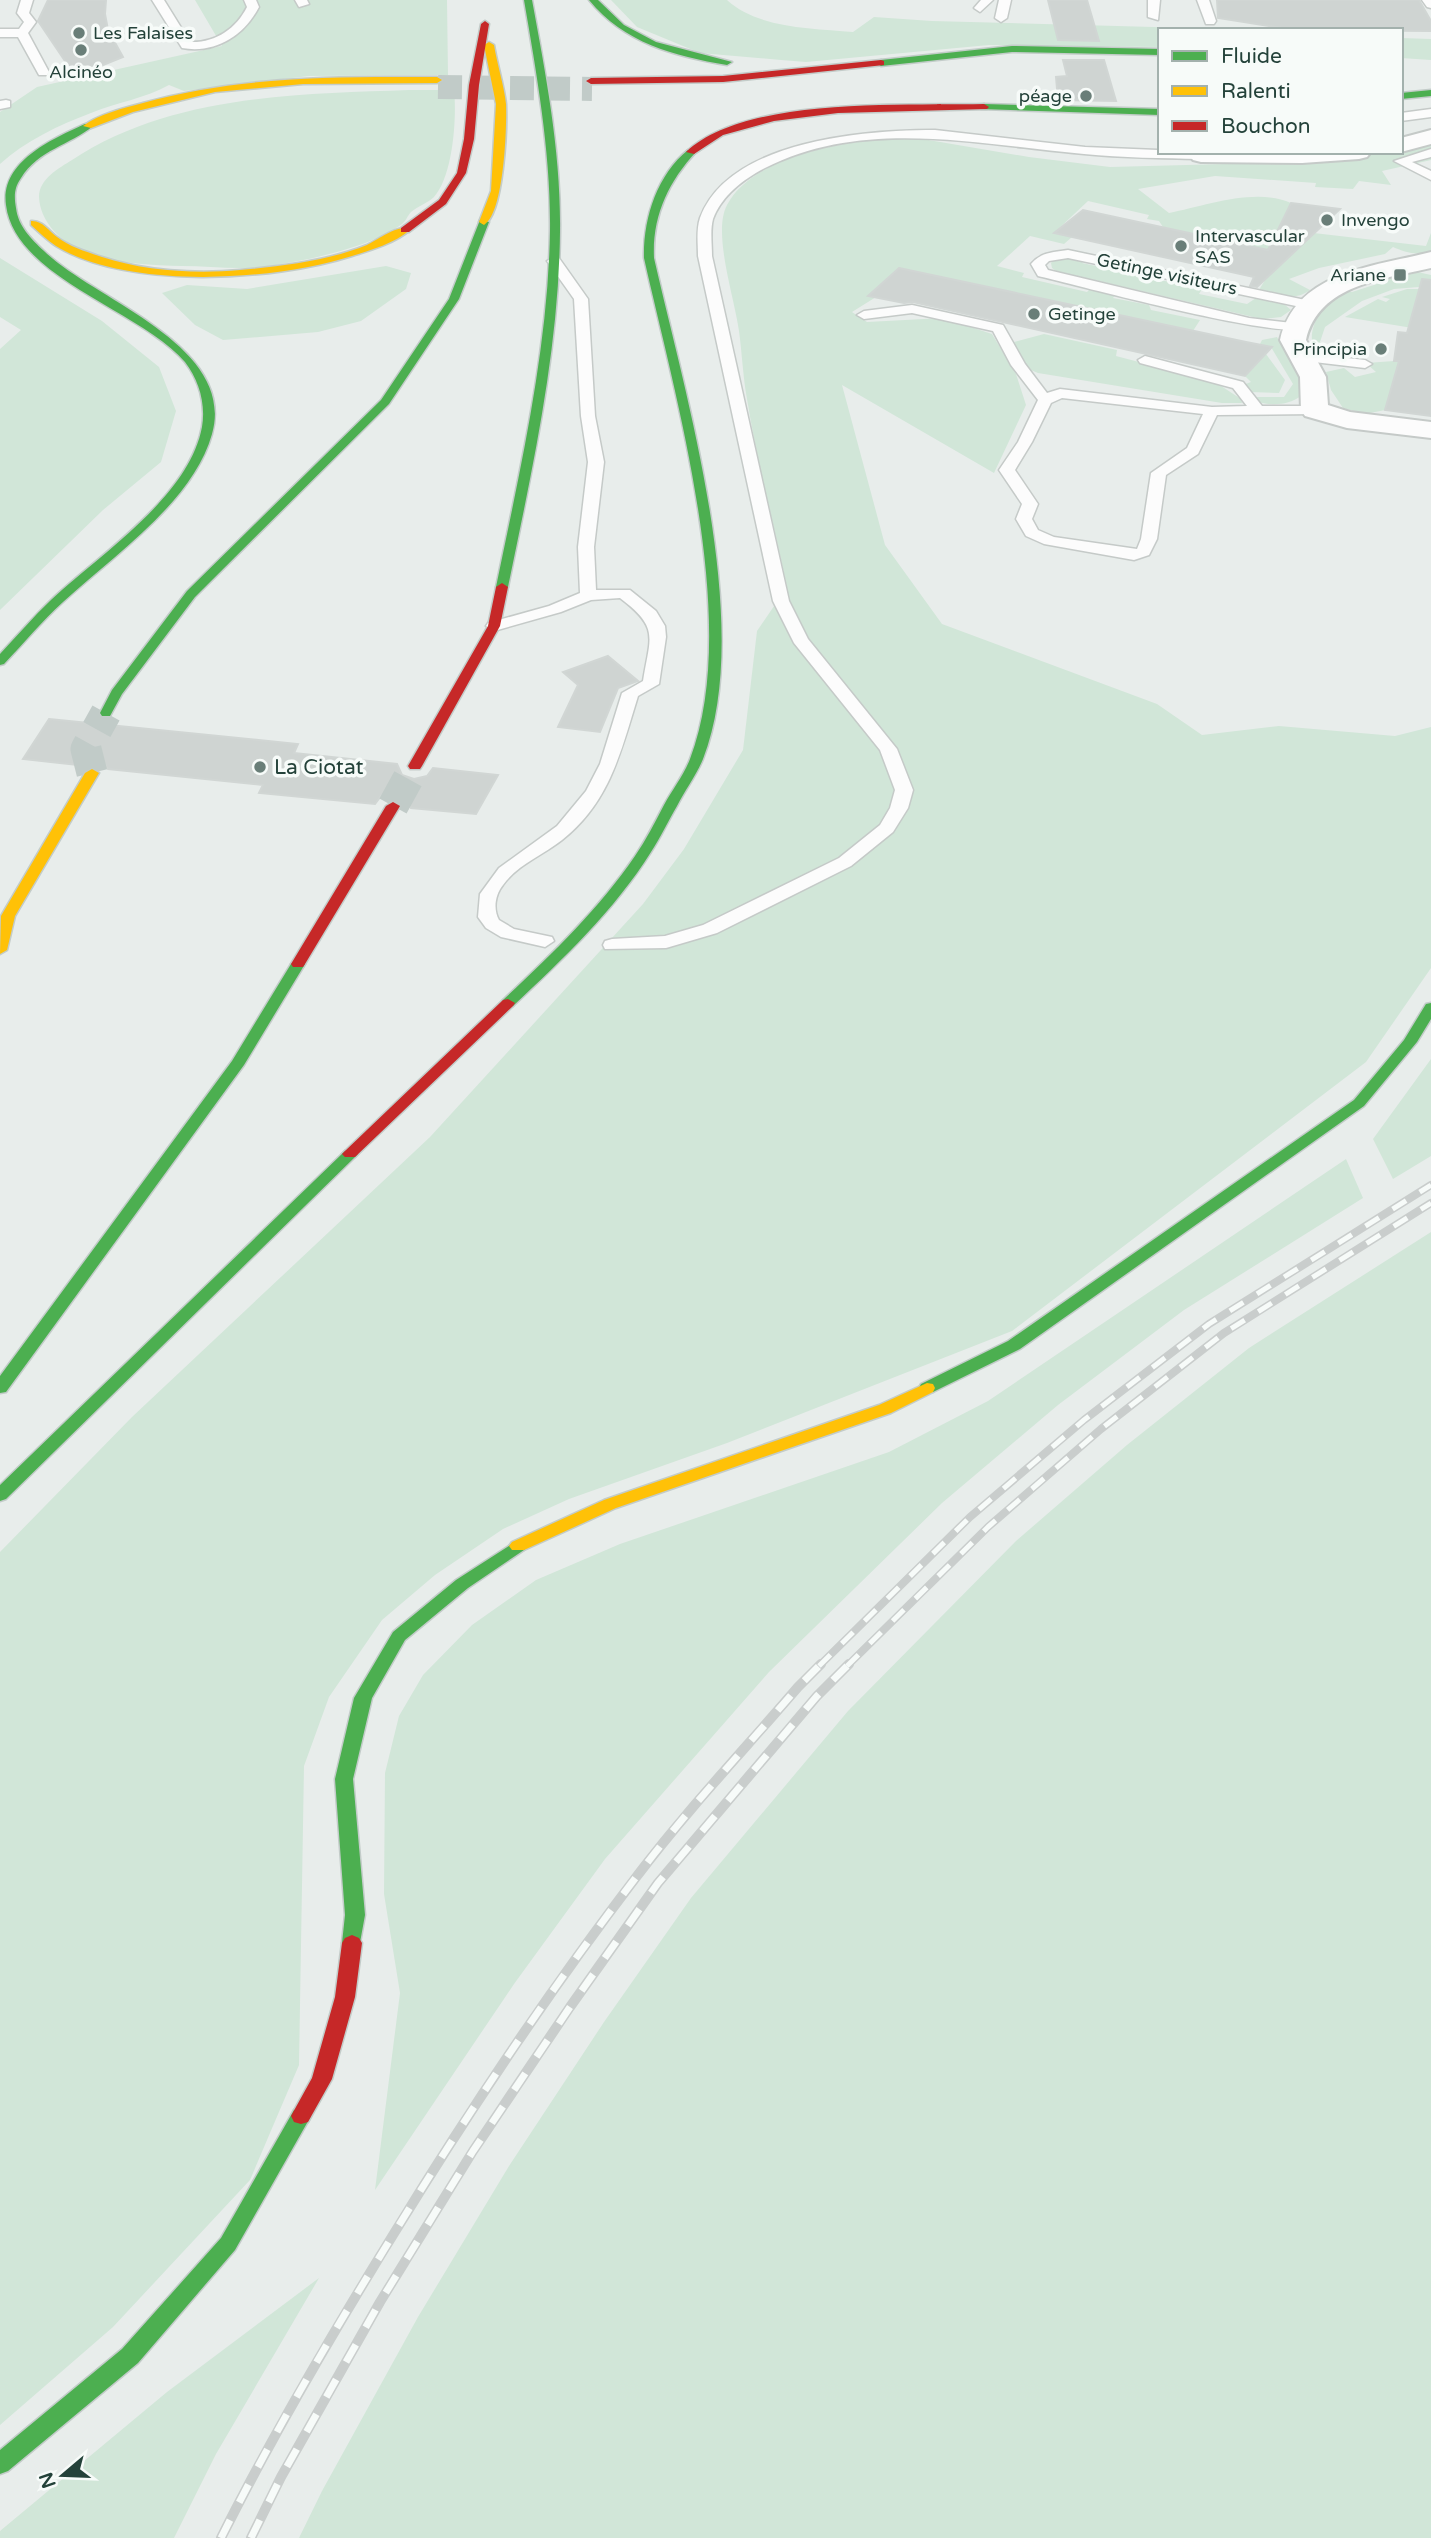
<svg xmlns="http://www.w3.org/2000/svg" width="1431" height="2538" font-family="'Varela Round',sans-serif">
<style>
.green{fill:#d1e6d8}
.building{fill:#cfd4d2;stroke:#d1d6d4;stroke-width:2}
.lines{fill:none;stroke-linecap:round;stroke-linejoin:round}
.highway-tunnel-far1{stroke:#c1cbc8;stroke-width:24;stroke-dasharray:24 12;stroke-linecap:butt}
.highway-tunnel{stroke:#c1cbc8;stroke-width:31;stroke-dasharray:31 16;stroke-linecap:butt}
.lane-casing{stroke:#c5cac8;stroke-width:3}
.street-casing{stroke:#c5cac8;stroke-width:4}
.fast-casing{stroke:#c3ccc9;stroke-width:3}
.slow-casing{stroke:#c3ccc9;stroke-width:3}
.jam-casing{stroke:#c3ccc9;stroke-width:3}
.lane{fill:#fcfcfc;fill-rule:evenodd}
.street{fill:#fcfcfc;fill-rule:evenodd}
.fast{fill:#4caf50;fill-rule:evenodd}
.slow{fill:#ffc107;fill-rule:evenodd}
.jam{fill:#c62828;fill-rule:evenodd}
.rail-far1-casing{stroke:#c9cdcc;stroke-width:8}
.rail-casing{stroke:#c9cdcc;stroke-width:10}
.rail-far1{stroke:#f7fbf9;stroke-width:5;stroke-dasharray:16;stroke-linecap:butt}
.rail{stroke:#f7fbf9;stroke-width:7;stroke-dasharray:20;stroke-linecap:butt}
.poi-dot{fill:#697e78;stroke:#f7fbf9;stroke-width:2.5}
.labels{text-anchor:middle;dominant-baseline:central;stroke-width:7;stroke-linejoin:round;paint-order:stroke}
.far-poi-label{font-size:18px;fill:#24423a;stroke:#f7fbf9;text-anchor:start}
.far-street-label{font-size:18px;fill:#24423a;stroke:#f7fbf9}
.poi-label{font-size:21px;fill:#24423a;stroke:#f7fbf9;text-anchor:start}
</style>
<rect width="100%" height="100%" fill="#e8edeb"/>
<path class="green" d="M 195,0 L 447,0 L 448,75 L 309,76 L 184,91 L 169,85 C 144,99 117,102 91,113 C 59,125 25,141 0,164 L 0,112 L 37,87 L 222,46 Z
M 611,0 L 727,0 C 759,29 812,28 853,32 L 874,17 L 932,21 L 1264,30 L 1160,30 L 1160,47 L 989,45 L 806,62 L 781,60 L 700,53 L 637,27 Z
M 1401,38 L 1431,39 L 1431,60 L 1401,58 Z
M 409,90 L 454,90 C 457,117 453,176 434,197 C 428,203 418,206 411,212 C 408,215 406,221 402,224 C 371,248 301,262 261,267 C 236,270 208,266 182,266 C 150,265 108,264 78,249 C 58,239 40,220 39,197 C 39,179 59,168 72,160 C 170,95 296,94 409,90 Z
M 905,136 L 1029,157 L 1110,167 L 1263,163 L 1401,152 L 1401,149 L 1431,141 L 1431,160 L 1382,171 L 1391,185 L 1359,181 L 1353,189 L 1315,187 L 1316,183 L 1215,176 L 1138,189 L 1169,213 C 1205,206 1255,187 1291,203 L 1279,229 L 1426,246 L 1431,233 L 1431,250 C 1420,257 1404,252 1393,247 L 1385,254 L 1319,268 L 1289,279 L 1310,290 C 1294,302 1277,295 1259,290 L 1265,280 L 1291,255 L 1163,227 L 1159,221 L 1147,219 L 1149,215 L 1088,201 L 1054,233 L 1072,237 L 1064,244 L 1030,236 L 997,266 L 1024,273 L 1022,277 L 1087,292 L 1091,288 L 1116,294 L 1113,298 L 1149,305 L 1151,310 L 1200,320 L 1193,331 L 898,269 L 869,295 L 876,297 L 852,312 L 867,322 L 943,318 L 992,334 L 1016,374 L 1026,405 L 994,473 L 842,385 L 885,545 L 942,624 L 1157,704 L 1202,735 L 1279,726 L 1395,736 L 1431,727 L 1431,968 L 1366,1062 L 1012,1331 L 727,1443 L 569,1499 L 503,1529 L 435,1575 L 382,1620 L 329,1697 L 304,1766 L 299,2065 L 250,2180 L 113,2327 L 0,2425 L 0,1552 L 132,1417 L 430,1137 L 643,904 L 684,849 L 743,750 L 757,631 L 787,587 C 774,525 757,462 747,399 C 743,377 742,353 739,331 C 735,299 712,233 727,205 C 755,153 851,141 905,136 Z
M 0,258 L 102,321 L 159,367 L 176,411 L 161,462 L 103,510 L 0,610 L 0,349 L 21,330 L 0,317 Z
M 1068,258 L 1085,260 L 1082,263 L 1202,289 L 1199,294 L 1247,304 L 1256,298 L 1284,304 L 1291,310 L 1281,317 L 1262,319 L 1056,271 L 1052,268 L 1051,263 L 1055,259 Z
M 386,266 L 411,273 L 406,289 L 361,321 L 318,332 L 223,340 L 195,325 L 162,293 L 187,285 L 247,289 Z
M 1413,271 L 1431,275 L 1431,286 L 1394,289 L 1362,301 L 1325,327 L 1320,342 L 1337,358 L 1317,357 C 1303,331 1320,311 1337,291 L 1352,292 L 1380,283 L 1380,278 Z
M 1407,289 L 1431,289 L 1431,331 L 1345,317 L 1378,299 L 1386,302 L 1390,299 L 1382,297 Z
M 1044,334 L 1117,350 L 1116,356 L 1215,382 L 1241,399 L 1242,403 L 1222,403 L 1038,373 L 1026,368 L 1014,342 Z
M 1277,337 L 1300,380 L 1301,396 C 1288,405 1274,406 1258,402 L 1257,397 L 1284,397 L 1293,384 L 1271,347 L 1260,344 L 1262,340 Z
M 1266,354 L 1285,380 L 1279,393 L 1250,392 L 1243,385 L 1251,382 L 1245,376 Z
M 1394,361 L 1431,364 L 1392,387 L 1385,410 L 1365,414 L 1343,408 L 1331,390 L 1326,372 L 1344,368 L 1355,377 L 1376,372 L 1366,363 Z
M 1431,1059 L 1431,1156 L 1393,1179 L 1373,1139 Z
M 1346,1159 L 1363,1198 L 1184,1310 L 1058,1405 L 942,1503 L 769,1672 L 605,1859 L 514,1984 L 375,2190 L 400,1993 L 384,1894 L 385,1773 L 399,1716 L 423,1675 L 472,1625 L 536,1580 L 620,1544 L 889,1452 L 988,1401 Z
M 1431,1232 L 1431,2538 L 299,2538 L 322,2491 L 418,2317 L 509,2166 L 604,2022 L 691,1898 L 848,1711 L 1016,1541 L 1127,1445 L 1249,1348 Z
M 319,2278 L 216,2454 L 174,2538 L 0,2538 L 0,2531 L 167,2392 Z"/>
<path class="building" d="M 48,0 L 106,0 L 105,14 L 108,30 L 123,57 L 103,65 L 71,70 L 38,21 Z
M 1048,0 L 1087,0 L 1099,41 L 1058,40 Z
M 1217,0 L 1419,0 L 1431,21 L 1431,31 L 1295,30 L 1218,18 Z
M 1063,60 L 1104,60 L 1116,101 L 1058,100 L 1056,77 L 1067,76 Z
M 1291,203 L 1340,209 L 1257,287 L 1250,286 L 1254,277 L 1054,233 L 1083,210 L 1268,250 Z
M 899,268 L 1246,342 L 1272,347 L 1245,376 L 913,302 L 904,303 L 868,296 Z
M 1422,279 L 1431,280 L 1431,416 L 1385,410 L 1399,361 L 1394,361 L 1398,332 L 1407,333 Z
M 608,656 L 638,681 L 618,688 L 600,732 L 558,727 L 578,685 L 563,672 Z
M 49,719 L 298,744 L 294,753 L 397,764 L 402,775 L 414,779 L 427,776 L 433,768 L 498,775 L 476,814 L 411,808 L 406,797 L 394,793 L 381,796 L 375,804 L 259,793 L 263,785 L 108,769 L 104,763 L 93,760 L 78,765 L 23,759 Z"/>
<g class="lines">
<path class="highway-tunnel-far1" d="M 438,87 L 592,89"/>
<path class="highway-tunnel" d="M 92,773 L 86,749 L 106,713
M 393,806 L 415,766"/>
<defs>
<path id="lane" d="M 21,0 L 33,0 L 29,13 L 36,22 L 28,33 L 49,72 L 47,75 L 39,75 L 18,37 L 0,37 L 0,29 L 19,29 L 24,22 L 17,13 Z
M 152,0 L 164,0 L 190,42 C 215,43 236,29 247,7 L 244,0 L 256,0 L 259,7 C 244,36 215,54 182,48 Z
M 295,0 L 307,0 L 309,4 L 299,7 Z
M 981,0 L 993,0 L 980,12 L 974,8 Z
M 999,0 L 1011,0 L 1007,18 L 1001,22 L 995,18 Z
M 1148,0 L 1160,0 L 1158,20 L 1148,17 Z
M 1197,0 L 1209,0 L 1216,21 L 1214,24 L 1206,24 Z
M 1422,0 L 1431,0 L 1431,8 L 1427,7 Z
M 6,100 L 10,101 L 10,107 L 0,109 L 0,101 Z
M 1431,109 L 1431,117 L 1401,121 L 1401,113 Z
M 935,130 L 1085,147 L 1206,152 L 1207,155 L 1201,159 C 1162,158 1123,158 1084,154 C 979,145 865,117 765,168 C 744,179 722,195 713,219 C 710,230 712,244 712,256 L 789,601 L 808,639 L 897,749 L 913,790 L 908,808 L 893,832 L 851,866 L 717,933 L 666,948 L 605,949 L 603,945 L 605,941 L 612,939 L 665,936 L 703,925 L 839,858 L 880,825 L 890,808 L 895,790 L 880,750 L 794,643 L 773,601 L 698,256 C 698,244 696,230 700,218 C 729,140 865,130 935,130 Z
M 1431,149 L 1431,157 L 1412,162 L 1431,171 L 1431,180 L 1394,161 Z
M 1068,250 L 1310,301 L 1317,305 L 1310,309 L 1068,258 L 1049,261 L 1045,265 L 1048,270 L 1249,318 L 1301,324 L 1303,327 C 1287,342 1073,284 1038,276 L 1031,264 C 1041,252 1054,252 1068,250 Z
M 554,257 L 559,258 L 588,299 L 595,416 L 604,462 L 594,547 L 596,590 L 630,590 L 656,611 L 665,626 L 666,637 L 659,684 L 638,696 C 621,751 610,802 562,840 C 543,855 517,865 503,885 C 495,895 493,909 499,920 L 514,929 L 552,937 L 554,941 L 545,947 L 501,937 L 486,928 L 478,917 L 480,894 L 499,868 L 557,826 L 586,791 L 600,764 L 622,693 L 643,681 C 650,637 660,628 620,598 L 591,600 L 561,612 L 494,631 L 486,626 L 488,623 L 549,606 L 580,593 L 578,547 L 588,462 L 581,416 L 574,299 L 547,261 Z
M 912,305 L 1003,325 L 1025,364 L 1047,393 L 1060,389 L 1212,407 L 1247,406 L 1233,388 L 1140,363 L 1138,360 L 1145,356 L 1243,382 L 1262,406 L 1315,406 L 1322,410 L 1315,414 L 1217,415 L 1198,454 L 1166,475 L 1157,539 L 1149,555 L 1134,560 L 1044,544 L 1026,536 L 1016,519 L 1022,504 L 999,470 L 1018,442 L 1038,400 L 1011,365 L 993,331 L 912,313 L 864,319 L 857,315 L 864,311 ZM 1062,398 L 1203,414 L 1187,448 L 1151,473 L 1141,539 L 1137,549 L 1054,537 L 1038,530 L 1032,519 L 1038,504 L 1015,470 L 1032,442 L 1051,403 Z
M 1302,353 L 1365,360 L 1372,364 L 1365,368 L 1297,360 L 1295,357 L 1297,354 Z"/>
<path id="street" d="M 1431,130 L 1431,144 L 1401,152 L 1401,138 Z
M 1191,152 L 1371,152 L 1367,157 L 1359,159 L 1302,163 L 1201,162 L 1193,160 L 1189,155 Z
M 1431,252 L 1431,268 C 1384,279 1319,284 1306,340 L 1326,377 L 1328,405 L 1350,412 L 1431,422 L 1431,438 L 1347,428 L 1305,416 L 1301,410 L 1300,377 L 1280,340 C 1296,271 1373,267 1431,252 Z"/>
<path id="fast" d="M 524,0 L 532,0 C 546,76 561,153 560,231 C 559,351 532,470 508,587 L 502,591 L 496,587 C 520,470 548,351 550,231 C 551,154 537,76 524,0 Z
M 589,0 L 598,0 L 624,25 L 656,42 L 732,62 L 727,65 C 674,56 624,43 589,0 Z
M 1012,46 L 1160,49 L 1160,55 L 1012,52 L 881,66 L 876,63 L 881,60 Z
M 1431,90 L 1431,96 L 1401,99 L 1401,93 Z
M 984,104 L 1160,109 L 1160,115 L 981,109 L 979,107 Z
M 85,124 L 93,126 C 70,145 38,150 21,178 C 14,188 14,196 16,208 C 18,226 31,239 44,251 C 94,300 237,345 212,434 C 193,502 113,556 63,602 C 42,621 24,643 4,664 L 0,665 L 0,654 C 17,636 33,617 51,600 C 100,554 189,497 202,427 C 206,404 199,380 185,362 C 142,311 15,278 6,205 C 0,162 52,139 85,124 Z
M 688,150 L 696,152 C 668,182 652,217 654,258 C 685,394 755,627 703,759 C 696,776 685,790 677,806 C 668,821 661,837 651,852 C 614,911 563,959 513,1006 L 508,1007 L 501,1003 L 503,1000 C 551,955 598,910 635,856 C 646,840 655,822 664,805 C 672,790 684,775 690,759 C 742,624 675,396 644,258 C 643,219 657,175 688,150 Z
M 480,220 L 489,222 L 459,299 L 389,404 L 195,597 L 122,694 L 110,716 L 102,716 L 100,713 L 112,690 L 187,591 L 381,400 L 449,299 Z
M 298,960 L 305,964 L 244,1065 L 6,1392 L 0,1393 L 0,1376 L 232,1061 L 291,964 Z
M 1431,1003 L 1431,1019 L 1417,1042 L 1364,1106 L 1020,1349 L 933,1392 L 921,1392 L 919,1388 L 921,1384 L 1008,1341 L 1354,1100 L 1404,1040 L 1426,1004 Z
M 350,1149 L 358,1154 L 355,1157 L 6,1499 L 0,1501 L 0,1485 L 345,1151 Z
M 518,1540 L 524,1542 L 527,1546 L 524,1550 L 468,1588 L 405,1640 L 372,1698 L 353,1779 L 365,1915 L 359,1948 L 352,1951 L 345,1948 L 342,1943 L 345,1915 L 335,1779 L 354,1698 L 393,1632 L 456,1580 Z
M 301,2108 L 308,2110 L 311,2116 L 235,2250 L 138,2363 L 8,2471 L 0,2474 L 0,2450 L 122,2349 L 221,2238 L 294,2110 Z"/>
<path id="slow" d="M 489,42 L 494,45 C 497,64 504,85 506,104 C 507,127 504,214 484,225 L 479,222 L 491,191 L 496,104 L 484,45 Z
M 393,77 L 437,77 L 442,80 L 437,83 L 303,84 L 215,92 L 133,112 L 91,128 L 83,126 C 99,114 124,108 143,103 C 225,80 308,77 393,77 Z
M 31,221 C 42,220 49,231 57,237 C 70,247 87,252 102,257 C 144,271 196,274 240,270 C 283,266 327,261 367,245 C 378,240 399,223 410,230 C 395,243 371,250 352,256 C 274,281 128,290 56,246 C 47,240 39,232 31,225 Z
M 92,769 L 99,773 L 15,916 L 7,950 L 0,954 L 1,916 L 85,773 Z
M 927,1383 L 933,1384 L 935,1388 L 933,1392 L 891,1413 L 616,1508 L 524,1550 L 512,1550 L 509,1546 L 512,1542 L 604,1500 L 879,1405 Z"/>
<path id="jam" d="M 485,21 L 489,24 L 479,85 L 474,139 L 466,173 L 446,204 L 409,232 L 401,232 L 401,228 L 439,200 L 457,173 L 464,139 L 469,85 L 481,24 Z
M 881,60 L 884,61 L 884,65 L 723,82 L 591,84 L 586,81 L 591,78 L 723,76 Z
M 984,104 L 989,107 L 987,109 L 838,113 L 774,121 L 723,135 L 694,154 L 686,152 C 745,96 905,106 984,104 Z
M 502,583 L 508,587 L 500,626 L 422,766 L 420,769 L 410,769 L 408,766 L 488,626 L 496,587 Z
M 393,802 L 400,806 L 305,964 L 303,967 L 293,967 L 291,964 L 386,806 Z
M 508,999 L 515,1003 L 513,1006 L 355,1157 L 345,1157 L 342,1154 L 345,1151 L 503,1000 Z
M 352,1935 L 359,1938 L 362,1943 L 355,1997 L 332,2079 L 308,2122 L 301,2124 L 294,2122 L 291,2116 L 312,2078 L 335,1997 L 342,1943 L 345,1938 Z"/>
</defs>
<use href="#lane" class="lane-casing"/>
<use href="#street" class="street-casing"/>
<use href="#fast" class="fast-casing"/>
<use href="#slow" class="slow-casing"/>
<use href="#jam" class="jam-casing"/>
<use href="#lane" class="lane"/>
<use href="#street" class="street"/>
<use href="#fast" class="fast"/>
<use href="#slow" class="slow"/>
<use href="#jam" class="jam"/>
<defs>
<path id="rail-far1" d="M 819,1666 L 970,1517 L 1084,1420 L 1209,1324 L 1431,1185
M 847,1666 L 988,1527 L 1101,1429 L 1224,1333 L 1431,1203"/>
<path id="rail" d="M 221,2538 C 273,2434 332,2334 393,2235 C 469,2111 549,1991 637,1876 C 687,1810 744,1750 798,1687 L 821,1664
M 251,2538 L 281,2477 L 380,2302 L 473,2151 L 570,2007 L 658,1883 L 817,1696 L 849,1664"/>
</defs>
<use href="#rail-far1" class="rail-far1-casing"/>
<use href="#rail" class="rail-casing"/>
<use href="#rail-far1" class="rail-far1"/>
<use href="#rail" class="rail"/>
</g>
<g class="poi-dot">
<circle cx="79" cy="33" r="7"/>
<circle cx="81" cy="50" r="7"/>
<circle cx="1086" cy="96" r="7"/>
<circle cx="1327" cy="220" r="7"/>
<circle cx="1181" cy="246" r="7"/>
<rect x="1393" y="268" width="14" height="14" rx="3.5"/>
<circle cx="1034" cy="314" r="7"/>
<circle cx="1381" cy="349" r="7"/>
<circle cx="260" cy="767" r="7"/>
</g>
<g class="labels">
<g class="far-poi-label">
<text x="93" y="33">Les Falaises</text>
<text x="81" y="72" text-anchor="middle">Alcinéo</text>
<text x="1072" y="96" text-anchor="end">péage</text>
<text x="1341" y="220">Invengo</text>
<text x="1195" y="236">Intervascular<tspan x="1195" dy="21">SAS</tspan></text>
<text x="1386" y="275" text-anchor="end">Ariane</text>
<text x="1048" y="314">Getinge</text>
<text x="1367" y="349" text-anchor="end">Principia</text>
</g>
<g class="far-street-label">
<text transform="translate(1167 274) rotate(12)">Getinge visiteurs</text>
</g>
<g class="poi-label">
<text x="274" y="767">La Ciotat</text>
</g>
</g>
<rect x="1158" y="28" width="245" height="126" fill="#f7fbf9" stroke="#a3b1ad" stroke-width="2"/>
<rect x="1172" y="51" width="35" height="10" fill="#4caf50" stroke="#a3b1ad" stroke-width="2"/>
<text x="1221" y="63" font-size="21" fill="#24423a">Fluide</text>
<rect x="1172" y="86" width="35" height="10" fill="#ffc107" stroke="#a3b1ad" stroke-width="2"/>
<text x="1221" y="98" font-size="21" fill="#24423a">Ralenti</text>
<rect x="1172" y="121" width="35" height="10" fill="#c62828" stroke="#a3b1ad" stroke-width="2"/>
<text x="1221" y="133" font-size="21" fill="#24423a">Bouchon</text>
<g transform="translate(63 2475) rotate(251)" stroke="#f7fbf9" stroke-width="5" paint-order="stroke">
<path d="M0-5L12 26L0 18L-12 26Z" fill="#24423a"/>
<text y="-10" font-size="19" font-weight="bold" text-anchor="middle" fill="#24423a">N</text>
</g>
</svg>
